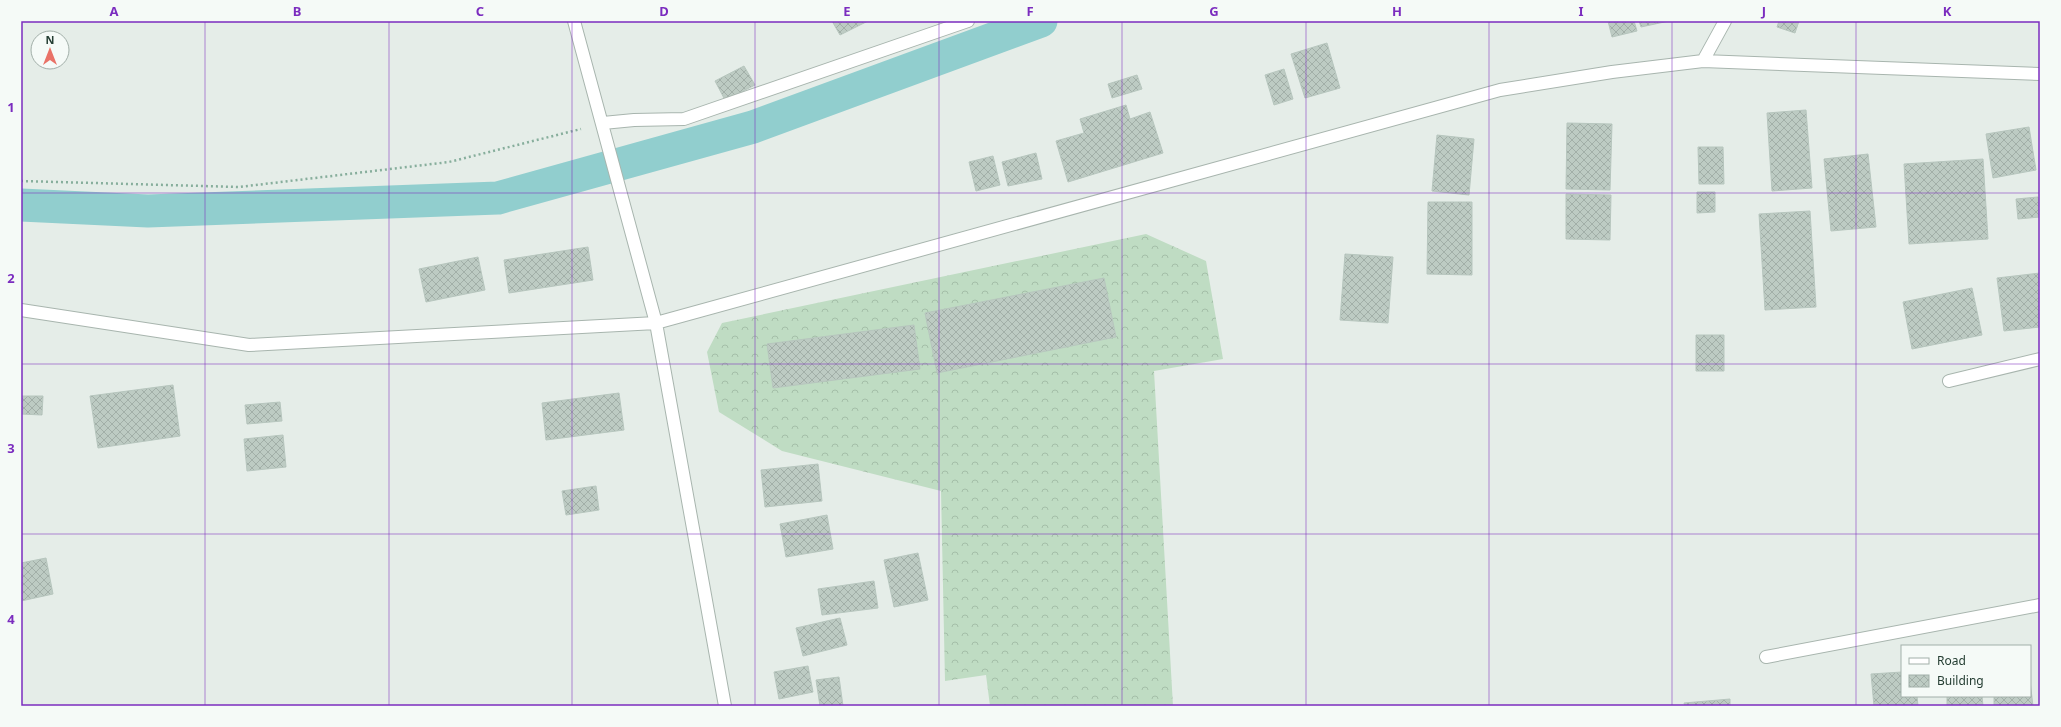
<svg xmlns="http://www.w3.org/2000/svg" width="2061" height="727" font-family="'Noto Sans',sans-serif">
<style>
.forest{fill:url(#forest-crowns)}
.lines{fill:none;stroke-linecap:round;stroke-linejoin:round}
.canal{stroke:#91cece;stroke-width:33}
.building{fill:url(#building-cross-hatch);stroke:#b7c6be}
.lane-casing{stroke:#a8b5ae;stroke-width:14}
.street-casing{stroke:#a8b5ae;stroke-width:14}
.path{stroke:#87ae9c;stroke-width:2.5;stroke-dasharray:2 3;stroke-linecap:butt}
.lane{stroke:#fff;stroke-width:12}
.street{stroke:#fff;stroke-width:12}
.grid{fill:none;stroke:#7b2cbf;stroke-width:1;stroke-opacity:0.55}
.neatline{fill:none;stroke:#7b2cbf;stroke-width:1.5}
.grid-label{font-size:13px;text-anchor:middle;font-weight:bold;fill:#7b2cbf}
</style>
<defs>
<pattern id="forest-crowns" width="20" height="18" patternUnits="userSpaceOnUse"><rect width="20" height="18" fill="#bfdcc3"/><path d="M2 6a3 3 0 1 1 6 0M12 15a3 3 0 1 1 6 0" fill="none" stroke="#a4bea8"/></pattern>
<pattern id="building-cross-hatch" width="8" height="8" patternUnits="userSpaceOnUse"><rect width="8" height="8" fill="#bdcbc3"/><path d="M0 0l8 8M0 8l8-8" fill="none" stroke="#a2afa8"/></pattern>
</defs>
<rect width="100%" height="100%" fill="#e5ede8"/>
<path class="forest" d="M 1146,234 L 1206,261 L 1223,359 L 1154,371 L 1173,706 L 990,706 L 986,675 L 945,681 L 941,491 L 782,451 L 719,412 L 707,352 L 722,323 Z"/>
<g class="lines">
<path class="canal" d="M 21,205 L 148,211 L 498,198 L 753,127 L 1041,21"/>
</g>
<path class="building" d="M 832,21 L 868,21 L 840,35 Z
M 1608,21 L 1634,21 L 1637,31 L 1612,37 Z
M 1639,21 L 1669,21 L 1641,27 Z
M 1779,21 L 1799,21 L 1795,33 L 1777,27 Z
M 1327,43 L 1340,88 L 1305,98 L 1291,54 Z
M 744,66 L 755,85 L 725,100 L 715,81 Z
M 1284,69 L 1293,99 L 1274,105 L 1265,75 Z
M 1137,75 L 1142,89 L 1112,98 L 1108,84 Z
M 1126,105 L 1130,119 L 1150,112 L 1163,153 L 1068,182 L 1056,141 L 1084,133 L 1080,119 Z
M 1806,110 L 1812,188 L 1772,191 L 1767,113 Z
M 1567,123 L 1612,124 L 1610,190 L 1566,189 Z
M 2029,127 L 2036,170 L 1993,178 L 1986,134 Z
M 1437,135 L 1474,139 L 1469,195 L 1432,191 Z
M 1698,147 L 1723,147 L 1724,184 L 1699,184 Z
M 1036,153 L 1042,179 L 1008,186 L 1002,162 Z
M 1868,154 L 1876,227 L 1831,231 L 1824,159 Z
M 993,156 L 1000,185 L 976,191 L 969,162 Z
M 1983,159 L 1988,239 L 1909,244 L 1904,164 Z
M 1697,192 L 1715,192 L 1715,212 L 1697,213 Z
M 1566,194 L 1611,195 L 1610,240 L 1566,239 Z
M 2038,197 L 2040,217 L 2018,219 L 2016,199 Z
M 1428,202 L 1472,202 L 1472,275 L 1427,274 Z
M 1810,211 L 1816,307 L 1765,310 L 1759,214 Z
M 588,247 L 593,280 L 509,293 L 504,260 Z
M 1345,254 L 1393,257 L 1388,323 L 1340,320 Z
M 478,257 L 485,290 L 426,302 L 419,269 Z
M 2040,273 L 2040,327 L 2004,331 L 1997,278 Z
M 1104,278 L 1116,337 L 937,373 L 925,313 Z
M 1972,288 L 1982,335 L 1912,349 L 1903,302 Z
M 914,325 L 920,369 L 773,388 L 767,344 Z
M 1696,335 L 1724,335 L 1724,371 L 1696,371 Z
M 173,385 L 180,436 L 98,448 L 90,396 Z
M 619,393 L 624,430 L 546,440 L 542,403 Z
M 21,396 L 43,396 L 42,415 L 21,414 Z
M 280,402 L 282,421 L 247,424 L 245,405 Z
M 283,435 L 286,467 L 247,471 L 244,439 Z
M 818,464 L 822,501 L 765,507 L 761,470 Z
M 596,486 L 599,510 L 566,515 L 562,491 Z
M 827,515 L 833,549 L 786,557 L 780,524 Z
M 918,553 L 928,600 L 894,607 L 884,560 Z
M 46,558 L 53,594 L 21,601 L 21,563 Z
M 874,581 L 878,608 L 822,615 L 818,589 Z
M 840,618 L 847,645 L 803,656 L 796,628 Z
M 808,666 L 813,692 L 779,699 L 774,672 Z
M 1902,672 L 1902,696 L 1917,696 L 1918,706 L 1874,706 L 1871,674 Z
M 839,677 L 843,706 L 820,706 L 816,680 Z
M 2030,681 L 2033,706 L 1994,706 L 1994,696 L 2030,696 Z
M 1947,696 L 1982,696 L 1983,706 L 1947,706 Z
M 1730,699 L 1730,706 L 1685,706 L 1684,703 Z"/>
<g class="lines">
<defs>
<path id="lane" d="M 1949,381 L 2040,359
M 1766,657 L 2040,605"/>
<path id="street" d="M 574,21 L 656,323 L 725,706
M 1703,61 L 1725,21
M 603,123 L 634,120 L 684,119 L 968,21
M 21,310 L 249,345 L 656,323 L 1500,90 L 1612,72 L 1703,61 L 2040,74"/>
</defs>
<use href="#lane" class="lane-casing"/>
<use href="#street" class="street-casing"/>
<path class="path" d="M 21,181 L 239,187 L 449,162 L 581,129"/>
<use href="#lane" class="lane"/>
<use href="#street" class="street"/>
</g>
<path class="grid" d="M 205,21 L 205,706M 389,21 L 389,706M 572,21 L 572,706M 755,21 L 755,706M 939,21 L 939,706M 1122,21 L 1122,706M 1306,21 L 1306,706M 1489,21 L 1489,706M 1672,21 L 1672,706M 1856,21 L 1856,706M 21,193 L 2040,193M 21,364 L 2040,364M 21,534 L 2040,534"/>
<rect width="2061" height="727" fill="none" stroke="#f5faf7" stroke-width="44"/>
<rect x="1901" y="645" width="130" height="52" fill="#f5faf7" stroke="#a2afa9"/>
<rect x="1909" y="658" width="20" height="6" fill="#ffffff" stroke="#a2afa9"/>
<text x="1937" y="665" font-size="12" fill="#253e33">Road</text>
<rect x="1909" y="675" width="20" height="12" fill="url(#building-cross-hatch)" stroke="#a2afa9"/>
<text x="1937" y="685" font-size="12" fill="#253e33">Building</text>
<g transform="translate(50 50)"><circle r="19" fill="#f5faf7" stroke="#a2afa9"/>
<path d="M0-3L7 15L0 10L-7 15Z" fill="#e97267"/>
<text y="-6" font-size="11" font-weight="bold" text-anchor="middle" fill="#253e33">N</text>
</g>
<rect x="22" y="22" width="2017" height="683" class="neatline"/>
<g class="grid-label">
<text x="114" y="16">A</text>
<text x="297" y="16">B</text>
<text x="480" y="16">C</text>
<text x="664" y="16">D</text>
<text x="847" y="16">E</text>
<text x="1030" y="16">F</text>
<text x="1214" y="16">G</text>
<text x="1397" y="16">H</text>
<text x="1581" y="16">I</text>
<text x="1764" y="16">J</text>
<text x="1947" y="16">K</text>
<text x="11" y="112">1</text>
<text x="11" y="283">2</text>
<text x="11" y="453">3</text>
<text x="11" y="624">4</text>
</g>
</svg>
